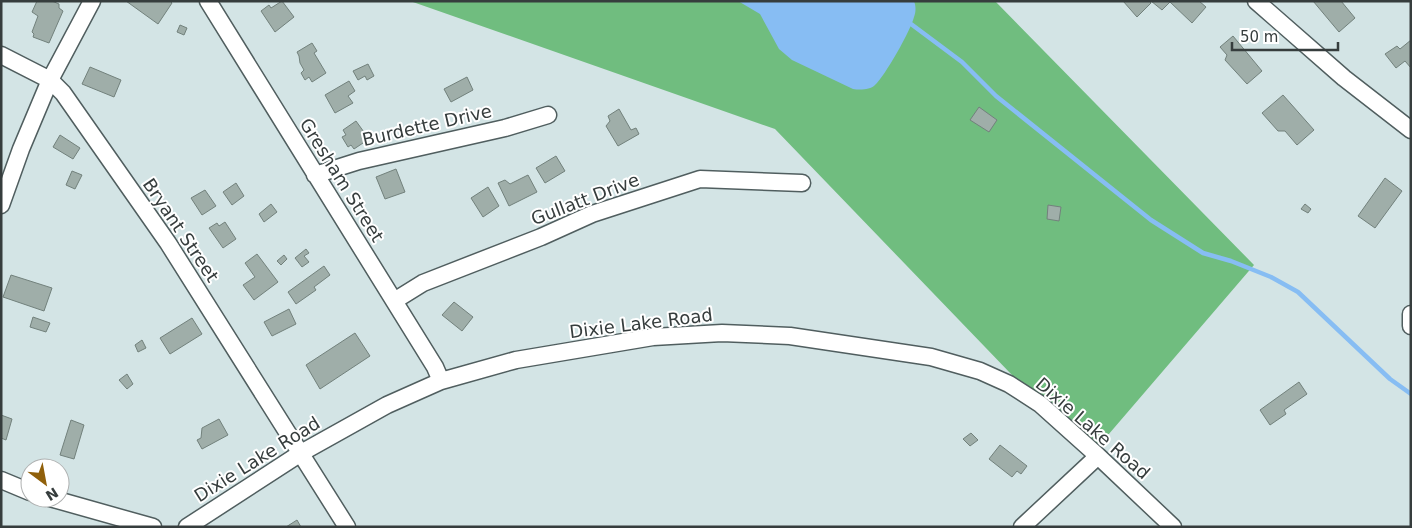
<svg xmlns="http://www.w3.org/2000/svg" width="1412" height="528" font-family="'DejaVu Sans',sans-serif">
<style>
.forest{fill:#70bd7f}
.water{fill:#87bdf3}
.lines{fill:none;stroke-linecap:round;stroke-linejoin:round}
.stream{stroke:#87bdf3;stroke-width:4.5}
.building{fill:#9faea9;stroke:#72817c}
.minor-casing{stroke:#505e5f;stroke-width:19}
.minor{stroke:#fff;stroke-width:16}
.labels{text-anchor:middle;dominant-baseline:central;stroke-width:4;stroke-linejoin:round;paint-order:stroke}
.street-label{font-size:18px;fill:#363d3d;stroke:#fff}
</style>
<rect width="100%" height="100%" fill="#d3e4e5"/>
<path class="forest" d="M 410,1 L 995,1 L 1254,265 L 1090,456 L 775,129 Z"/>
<path class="water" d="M 738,1 L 914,1 C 916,6 916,12 914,17 C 911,30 885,76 875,85 C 870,90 860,90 853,89 L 792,60 L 779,49 L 760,14 Z"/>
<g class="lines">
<path class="stream" d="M 911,24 L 962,62 L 996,96 L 1151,220 L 1203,253 L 1231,261 L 1271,277 L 1298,292 L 1390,379 L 1411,394"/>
</g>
<path class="building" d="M 37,1 L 52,1 L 59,4 L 59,8 L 63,11 L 49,43 L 33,37 L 34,34 L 32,32 L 38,16 L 32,12 Z
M 126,1 L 170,1 L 172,3 L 158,24 Z
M 282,1 L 294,17 L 275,32 L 261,11 L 269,5 L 271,8 Z
M 1123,1 L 1149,1 L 1151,3 L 1137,17 Z
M 1151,1 L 1199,1 L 1206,7 L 1192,23 L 1170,2 L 1162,10 Z
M 1313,1 L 1341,1 L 1355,18 L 1339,32 Z
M 180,25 L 187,28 L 184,35 L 177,32 Z
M 1233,36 L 1262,71 L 1247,84 L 1225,60 L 1227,55 L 1220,47 Z
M 1411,40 L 1411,68 L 1405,61 L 1396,68 L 1385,54 L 1397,46 L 1400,49 Z
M 312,43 L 317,51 L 314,53 L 326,73 L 312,82 L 309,77 L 305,80 L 301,73 L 304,70 L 300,63 L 299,56 L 297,52 Z
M 368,64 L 374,76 L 367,80 L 365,76 L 358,80 L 353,71 Z
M 90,67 L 121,80 L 114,97 L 82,84 Z
M 467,77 L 473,90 L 451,102 L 444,89 Z
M 349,81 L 355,91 L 348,96 L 353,103 L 335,113 L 325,95 Z
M 1283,95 L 1314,130 L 1297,145 L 1285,131 L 1278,131 L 1262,113 Z
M 979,107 L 997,120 L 989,132 L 970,120 Z
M 619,109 L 631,130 L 636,128 L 639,134 L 618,146 L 606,126 L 610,121 L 608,116 Z
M 356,121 L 369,139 L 354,149 L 351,145 L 348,147 L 342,137 L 346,135 L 343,130 Z
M 60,135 L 80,148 L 73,159 L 53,147 Z
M 556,156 L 565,171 L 545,183 L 536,168 Z
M 396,169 L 405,192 L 385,199 L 376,177 Z
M 72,171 L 82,175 L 75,189 L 66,185 Z
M 528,175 L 537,192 L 509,206 L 498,183 L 505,180 L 510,184 Z
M 1385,178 L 1402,191 L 1375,228 L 1358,216 Z
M 236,183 L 244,196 L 232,205 L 223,192 Z
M 488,187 L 499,206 L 483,217 L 471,198 Z
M 205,190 L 216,206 L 202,215 L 191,198 Z
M 271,204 L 277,212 L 264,222 L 259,214 Z
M 1305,204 L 1311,209 L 1308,213 L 1301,209 Z
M 1048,205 L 1061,207 L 1059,221 L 1047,219 Z
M 225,222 L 236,239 L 223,248 L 209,228 L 217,223 L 219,226 Z
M 306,249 L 309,253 L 304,256 L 309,262 L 302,267 L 295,258 Z
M 257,254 L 278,282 L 254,300 L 243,285 L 255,277 L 245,263 Z
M 284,255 L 287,259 L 281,265 L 277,261 Z
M 324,266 L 330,275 L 314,287 L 316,290 L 296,304 L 288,292 Z
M 11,275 L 52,288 L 44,311 L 3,297 Z
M 454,302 L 473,317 L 462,331 L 442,315 Z
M 289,309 L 296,324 L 272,336 L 264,322 Z
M 33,317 L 50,323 L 46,332 L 30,327 Z
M 192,318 L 202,334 L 170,354 L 160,338 Z
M 355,333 L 370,356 L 320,389 L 306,365 Z
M 142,340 L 146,348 L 138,352 L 135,345 Z
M 127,374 L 133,384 L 127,389 L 119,380 Z
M 1299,382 L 1307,394 L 1284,410 L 1286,414 L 1270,425 L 1260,410 Z
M 1,415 L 12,419 L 6,440 L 1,438 Z
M 219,419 L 228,435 L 202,449 L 197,440 L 201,438 L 202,428 Z
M 71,420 L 84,425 L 74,459 L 60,455 Z
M 971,433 L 978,440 L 970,446 L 963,439 Z
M 1000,445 L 1027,466 L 1021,474 L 1017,471 L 1012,477 L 989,459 Z
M 297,520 L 301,527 L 286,527 Z"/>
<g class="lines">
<defs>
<path id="minor" d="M 208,1 L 435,367 L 441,381
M 1256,1 L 1344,78 L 1411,130
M 1,55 L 50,80 L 63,93 L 168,243 L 347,527
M 315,175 L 359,161 L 505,128 L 548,115
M 1,205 L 21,149 L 50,80 L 92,1
M 394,301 L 423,283 L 541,237 L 592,214 L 700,179 L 802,183
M 1411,314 L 1411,326
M 1,480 L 30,492
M 50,498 L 153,527
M 187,527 L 301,453 L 387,405 L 441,381 L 516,360 L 653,337 L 722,333 L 790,336 L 931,357 L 980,371 L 1009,384 L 1040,404 L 1098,456 L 1173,527
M 1022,527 L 1098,456"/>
</defs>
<use href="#minor" class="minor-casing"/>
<use href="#minor" class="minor"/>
</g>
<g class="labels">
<g class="street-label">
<text transform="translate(427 125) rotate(-13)">Burdette Drive</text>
<text transform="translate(342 180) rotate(58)">Gresham Street</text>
<text transform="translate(585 199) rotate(-21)">Gullatt Drive</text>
<text transform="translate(181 230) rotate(56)">Bryant Street</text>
<text transform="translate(641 323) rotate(-7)">Dixie Lake Road</text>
<text transform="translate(1093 428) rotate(41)">Dixie Lake Road</text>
<text transform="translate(257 459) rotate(-32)">Dixie Lake Road</text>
</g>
</g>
<rect width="1412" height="528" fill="none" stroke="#363d3d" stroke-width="5"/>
<g transform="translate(45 483) rotate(148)"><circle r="24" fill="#ffffff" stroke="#afb1b1"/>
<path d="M0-4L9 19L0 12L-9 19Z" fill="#90600b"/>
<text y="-8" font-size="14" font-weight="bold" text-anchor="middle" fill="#363d3d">N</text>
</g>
<path d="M1232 42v8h106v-8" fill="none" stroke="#363d3d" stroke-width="2.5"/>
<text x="1240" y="42" font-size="15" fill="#363d3d" stroke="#ffffff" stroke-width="4" paint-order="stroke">50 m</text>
</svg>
